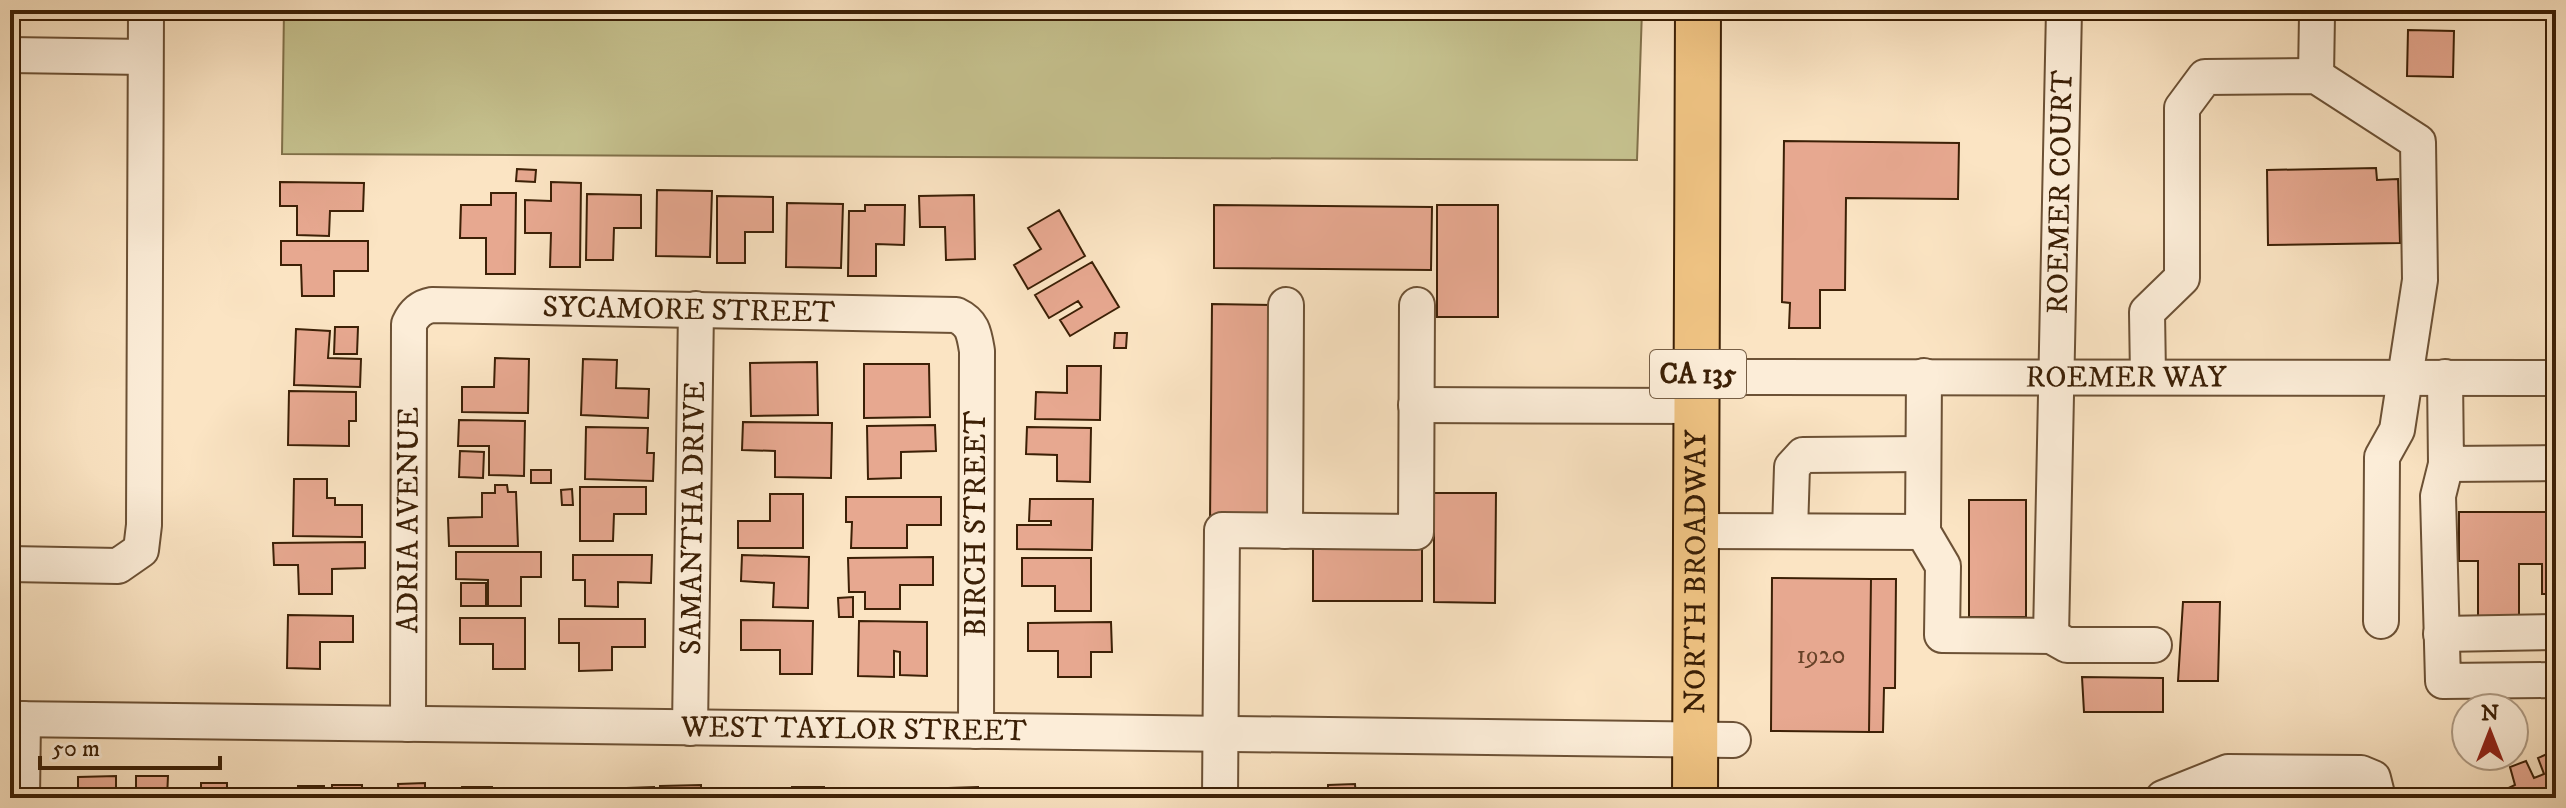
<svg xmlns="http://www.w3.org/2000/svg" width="2566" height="808" font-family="'IM FELL DW Pica',serif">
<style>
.green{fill:#c6c28f;stroke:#81714a;stroke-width:2}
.building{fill:#e7a890;stroke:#3c2006;stroke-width:2}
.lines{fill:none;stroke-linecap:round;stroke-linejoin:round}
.minor-casing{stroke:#6c5135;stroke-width:38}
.major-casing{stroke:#3c2006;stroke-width:48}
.minor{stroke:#fcedd8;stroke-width:34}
.major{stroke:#eec282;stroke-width:44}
.labels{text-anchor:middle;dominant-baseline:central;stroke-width:6;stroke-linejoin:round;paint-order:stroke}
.number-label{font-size:26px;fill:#674228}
.shield{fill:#fcedd8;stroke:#765e45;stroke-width:2}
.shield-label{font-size:28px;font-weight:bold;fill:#3c2006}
.street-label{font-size:30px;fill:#3c2006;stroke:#fcedd8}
</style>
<rect width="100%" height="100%" fill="#fbe4c3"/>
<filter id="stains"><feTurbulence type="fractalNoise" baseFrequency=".0025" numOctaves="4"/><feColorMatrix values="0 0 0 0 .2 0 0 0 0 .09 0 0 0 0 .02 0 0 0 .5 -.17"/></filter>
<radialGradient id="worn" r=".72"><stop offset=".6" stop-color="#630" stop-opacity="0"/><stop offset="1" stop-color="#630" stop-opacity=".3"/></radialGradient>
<path class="green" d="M 284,10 L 1642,10 L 1637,160 L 282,154 Z"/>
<path class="building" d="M 2408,30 L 2454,31 L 2453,77 L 2407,76 Z
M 1784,141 L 1959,143 L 1958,199 L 1846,198 L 1845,290 L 1820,290 L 1820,328 L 1789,328 L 1790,303 L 1782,302 Z
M 2376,168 L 2377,180 L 2398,179 L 2400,243 L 2268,245 L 2267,170 Z
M 517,169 L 536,170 L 535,182 L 516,181 Z
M 2547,171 L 2556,171 L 2556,323 L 2546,323 Z
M 280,182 L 364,183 L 363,211 L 330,211 L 329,236 L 297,235 L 297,206 L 280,206 Z
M 551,182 L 581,183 L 580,267 L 550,267 L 551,233 L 525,233 L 525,200 L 551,201 Z
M 657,190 L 712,191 L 710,257 L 656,256 Z
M 491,193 L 516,193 L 515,274 L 486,274 L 486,238 L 460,238 L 461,205 L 491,205 Z
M 587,194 L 641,195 L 641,228 L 614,228 L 613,260 L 586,260 Z
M 974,195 L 975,259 L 946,260 L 945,227 L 920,227 L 919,196 Z
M 717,196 L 773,197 L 773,232 L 745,232 L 745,263 L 717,263 Z
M 787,203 L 843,204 L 841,268 L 786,267 Z
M 865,205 L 905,205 L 904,245 L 876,244 L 876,276 L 848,276 L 849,211 L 865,211 Z
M 1214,205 L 1432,207 L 1431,270 L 1214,268 Z
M 1437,205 L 1498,205 L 1498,317 L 1437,317 Z
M 1059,210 L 1085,256 L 1028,289 L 1014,265 L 1041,249 L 1028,228 Z
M 281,241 L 368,241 L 368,271 L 334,271 L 334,296 L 302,296 L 301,265 L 281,265 Z
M 1092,262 L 1119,307 L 1070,336 L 1060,320 L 1082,307 L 1078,301 L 1049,318 L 1035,295 Z
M 1212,304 L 1271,305 L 1269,523 L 1210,523 Z
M 335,327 L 358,327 L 357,354 L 334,354 Z
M 296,329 L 330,331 L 328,358 L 361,359 L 360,387 L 294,385 Z
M 1115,333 L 1127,333 L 1126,348 L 1114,348 Z
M 495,358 L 529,359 L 528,413 L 462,412 L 462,387 L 494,387 Z
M 583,359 L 617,360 L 616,388 L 649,389 L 648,418 L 581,415 Z
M 817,362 L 818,415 L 751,416 L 750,363 Z
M 864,364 L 929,364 L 930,417 L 864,418 Z
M 1067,366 L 1101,366 L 1100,420 L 1035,419 L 1036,392 L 1067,393 Z
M 289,391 L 356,392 L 356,421 L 349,421 L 349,446 L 288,445 Z
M 459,420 L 525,421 L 524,476 L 489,475 L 489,446 L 458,446 Z
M 743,422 L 832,423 L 831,478 L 775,477 L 775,451 L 742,450 Z
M 935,425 L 936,451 L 901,452 L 901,478 L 868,479 L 867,426 Z
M 586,427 L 648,428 L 647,453 L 654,453 L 653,481 L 585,479 Z
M 1027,427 L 1091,428 L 1090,482 L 1057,481 L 1057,455 L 1026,454 Z
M 460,451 L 484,452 L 483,478 L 459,477 Z
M 531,470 L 551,470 L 551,483 L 531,483 Z
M 294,479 L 327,479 L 327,498 L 335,498 L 335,505 L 362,505 L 362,537 L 293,536 Z
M 495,485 L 507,485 L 508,492 L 516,492 L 518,546 L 449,546 L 448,518 L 482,517 L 482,493 L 495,493 Z
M 580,487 L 646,487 L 646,514 L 614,514 L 613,541 L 580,541 Z
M 572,489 L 573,505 L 562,505 L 561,490 Z
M 1434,493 L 1496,493 L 1495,603 L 1434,602 Z
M 770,494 L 803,494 L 803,548 L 738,548 L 738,521 L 770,521 Z
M 846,497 L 941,497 L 941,525 L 907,525 L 907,548 L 851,548 L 852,522 L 846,522 Z
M 1030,499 L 1093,499 L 1092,550 L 1017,549 L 1017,525 L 1051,525 L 1051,521 L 1029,521 Z
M 1969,500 L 2026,500 L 2026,617 L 1969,617 Z
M 2459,512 L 2556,512 L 2556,594 L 2542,594 L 2542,564 L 2519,564 L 2519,616 L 2478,616 L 2478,561 L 2459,561 Z
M 1313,539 L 1422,540 L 1422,601 L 1313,601 Z
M 365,542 L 365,568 L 332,569 L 332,594 L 299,594 L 298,565 L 274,565 L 273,543 Z
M 456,552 L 541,552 L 541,577 L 521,577 L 521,606 L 488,606 L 488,580 L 456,579 Z
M 573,555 L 652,555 L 651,583 L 618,582 L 618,607 L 585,606 L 585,580 L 573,580 Z
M 742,555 L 809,557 L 808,608 L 773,607 L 774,583 L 741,581 Z
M 933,557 L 933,585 L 900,585 L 900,609 L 865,609 L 865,592 L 849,592 L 848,558 Z
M 1022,558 L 1091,558 L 1091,611 L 1055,611 L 1055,586 L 1022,586 Z
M 1772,578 L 1871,579 L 1869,732 L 1771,731 Z
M 1871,579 L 1896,579 L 1895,688 L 1884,688 L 1883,732 L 1869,732 Z
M 461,583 L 486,583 L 486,606 L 461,606 Z
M 853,597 L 853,617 L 839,617 L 838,598 Z
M 2183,602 L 2220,602 L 2218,681 L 2178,681 Z
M 288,615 L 353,616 L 353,642 L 320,642 L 320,669 L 287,668 Z
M 460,618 L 525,618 L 525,669 L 493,669 L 493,644 L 460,644 Z
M 559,619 L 645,619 L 645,647 L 612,647 L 612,670 L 579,671 L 579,643 L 559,643 Z
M 741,620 L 813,621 L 812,674 L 780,674 L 780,650 L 741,650 Z
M 859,621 L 927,622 L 927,676 L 900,675 L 900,652 L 894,651 L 894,677 L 858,676 Z
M 1111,622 L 1112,652 L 1091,652 L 1091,677 L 1058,677 L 1058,651 L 1028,651 L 1028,623 Z
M 2082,677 L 2163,678 L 2163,712 L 2084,712 Z
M 2556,750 L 2556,798 L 2504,798 L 2502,791 L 2515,785 L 2510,767 L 2526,761 L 2534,778 L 2544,774 L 2538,758 Z
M 116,776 L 116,798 L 78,798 L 78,777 Z
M 136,776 L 168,776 L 167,798 L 136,798 Z
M 201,783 L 227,783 L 227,798 L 201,798 Z
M 425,783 L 425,798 L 399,798 L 398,784 Z
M 1355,784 L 1356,798 L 1316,798 L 1328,798 L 1328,785 Z
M 332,785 L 362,785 L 362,798 L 332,798 Z
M 701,785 L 701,798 L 660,798 L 660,786 Z
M 298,786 L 324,786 L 324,798 L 298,798 Z
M 462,787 L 492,787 L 492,798 L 461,798 Z
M 654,787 L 654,798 L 627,798 L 627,788 Z
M 792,787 L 824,787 L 824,798 L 792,798 Z
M 978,787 L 978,798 L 949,798 L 949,788 Z
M 526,788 L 555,789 L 554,798 L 526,798 Z
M 882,788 L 883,798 L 856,798 L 856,790 Z
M 619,789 L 619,798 L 595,798 L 595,790 Z
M 757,793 L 784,793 L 784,798 L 757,798 Z
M 1131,793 L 1168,793 L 1168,798 L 1131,798 Z
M 1417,793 L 1627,796 L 1627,798 L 1416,798 Z
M 989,794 L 1016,794 L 1016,798 L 989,798 Z
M 1084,794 L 1115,795 L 1115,798 L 1084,798 Z"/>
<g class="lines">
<defs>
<g id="minor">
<path d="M 10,55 L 145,57"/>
<path d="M 2316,76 L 2317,15 L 2320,10"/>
<path d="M 1924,376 L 1923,532 L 1943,566 L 1942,635 L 2051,636 L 2067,645 L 2154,645"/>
<path d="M 2148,376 L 2147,312 L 2182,278 L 2182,108 L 2205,77 L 2316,76 L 2418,142 L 2420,280 L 2397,430 L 2382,457 L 2381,621"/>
<path id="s1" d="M 1698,377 L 2556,378"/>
<path d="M 2445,377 L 2446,464 L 2556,463"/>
<path d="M 1416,405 L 1698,406"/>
<path d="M 2446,464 L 2438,496 L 2443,681 L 2556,680"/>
<path d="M 1285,531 L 1286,305"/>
<path d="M 1697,531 L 1923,532"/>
<path d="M 1790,531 L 1792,467 L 1803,455 L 1923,454"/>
<path d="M 10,564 L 118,566 L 141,550 L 144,525 L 146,10"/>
<path d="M 2441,634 L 2556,632"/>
<path id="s2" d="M 2051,636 L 2064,10"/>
<path id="s3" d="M 10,719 L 1733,740"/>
<path id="s4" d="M 408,724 L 409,324 C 414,313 421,307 432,305 L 956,315 C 973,323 974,333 977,351 L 976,731"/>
<path id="s5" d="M 690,728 L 696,309"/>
<path d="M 22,798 L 23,719"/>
<path d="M 1220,798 L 1222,530 L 1416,532 L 1417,305"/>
<path d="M 2163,798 L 2228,772 L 2361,773 L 2373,778 L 2378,798"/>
</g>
<g id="major">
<path id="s6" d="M 1695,798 L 1698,10"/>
</g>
</defs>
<use href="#minor" class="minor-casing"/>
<use href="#major" class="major-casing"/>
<use href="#minor" class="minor"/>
<use href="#major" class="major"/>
</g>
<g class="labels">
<g class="number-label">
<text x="1821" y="655">1920</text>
</g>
<rect class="shield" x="1650" y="350" width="96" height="48" rx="6"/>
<g class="shield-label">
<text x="1698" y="374">CA 135</text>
</g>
<g class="street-label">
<text stroke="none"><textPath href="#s2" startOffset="444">ROEMER COURT</textPath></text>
<text stroke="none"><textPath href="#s4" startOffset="688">SYCAMORE STREET</textPath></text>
<text stroke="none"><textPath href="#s1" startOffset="428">ROEMER WAY</textPath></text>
<text stroke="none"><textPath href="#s5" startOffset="210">SAMANTHA DRIVE</textPath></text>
<text stroke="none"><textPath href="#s4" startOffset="204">ADRIA AVENUE</textPath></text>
<text transform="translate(976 524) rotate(-90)">BIRCH STREET</text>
<text stroke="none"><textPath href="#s6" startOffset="226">NORTH BROADWAY</textPath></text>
<text stroke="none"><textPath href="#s3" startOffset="844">WEST TAYLOR STREET</textPath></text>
</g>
</g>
<rect width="2566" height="808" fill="none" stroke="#fbe4c3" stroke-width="40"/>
<rect x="12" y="12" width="2542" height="784" fill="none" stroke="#3c2006" stroke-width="4"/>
<rect x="20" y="20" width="2526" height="768" fill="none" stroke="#3c2006" stroke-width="2"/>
<g transform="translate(2490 732)"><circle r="38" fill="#fcedd8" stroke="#af9b84" stroke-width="2"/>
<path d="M0-6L14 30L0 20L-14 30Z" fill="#8f2418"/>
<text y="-12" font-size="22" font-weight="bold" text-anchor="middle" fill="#3c2006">N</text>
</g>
<path d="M40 756v12h180v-12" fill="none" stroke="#3c2006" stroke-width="4"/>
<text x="52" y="756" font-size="24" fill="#3c2006" stroke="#fcedd8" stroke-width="6" paint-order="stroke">50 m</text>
<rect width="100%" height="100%" filter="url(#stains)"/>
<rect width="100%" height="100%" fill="url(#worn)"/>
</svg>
